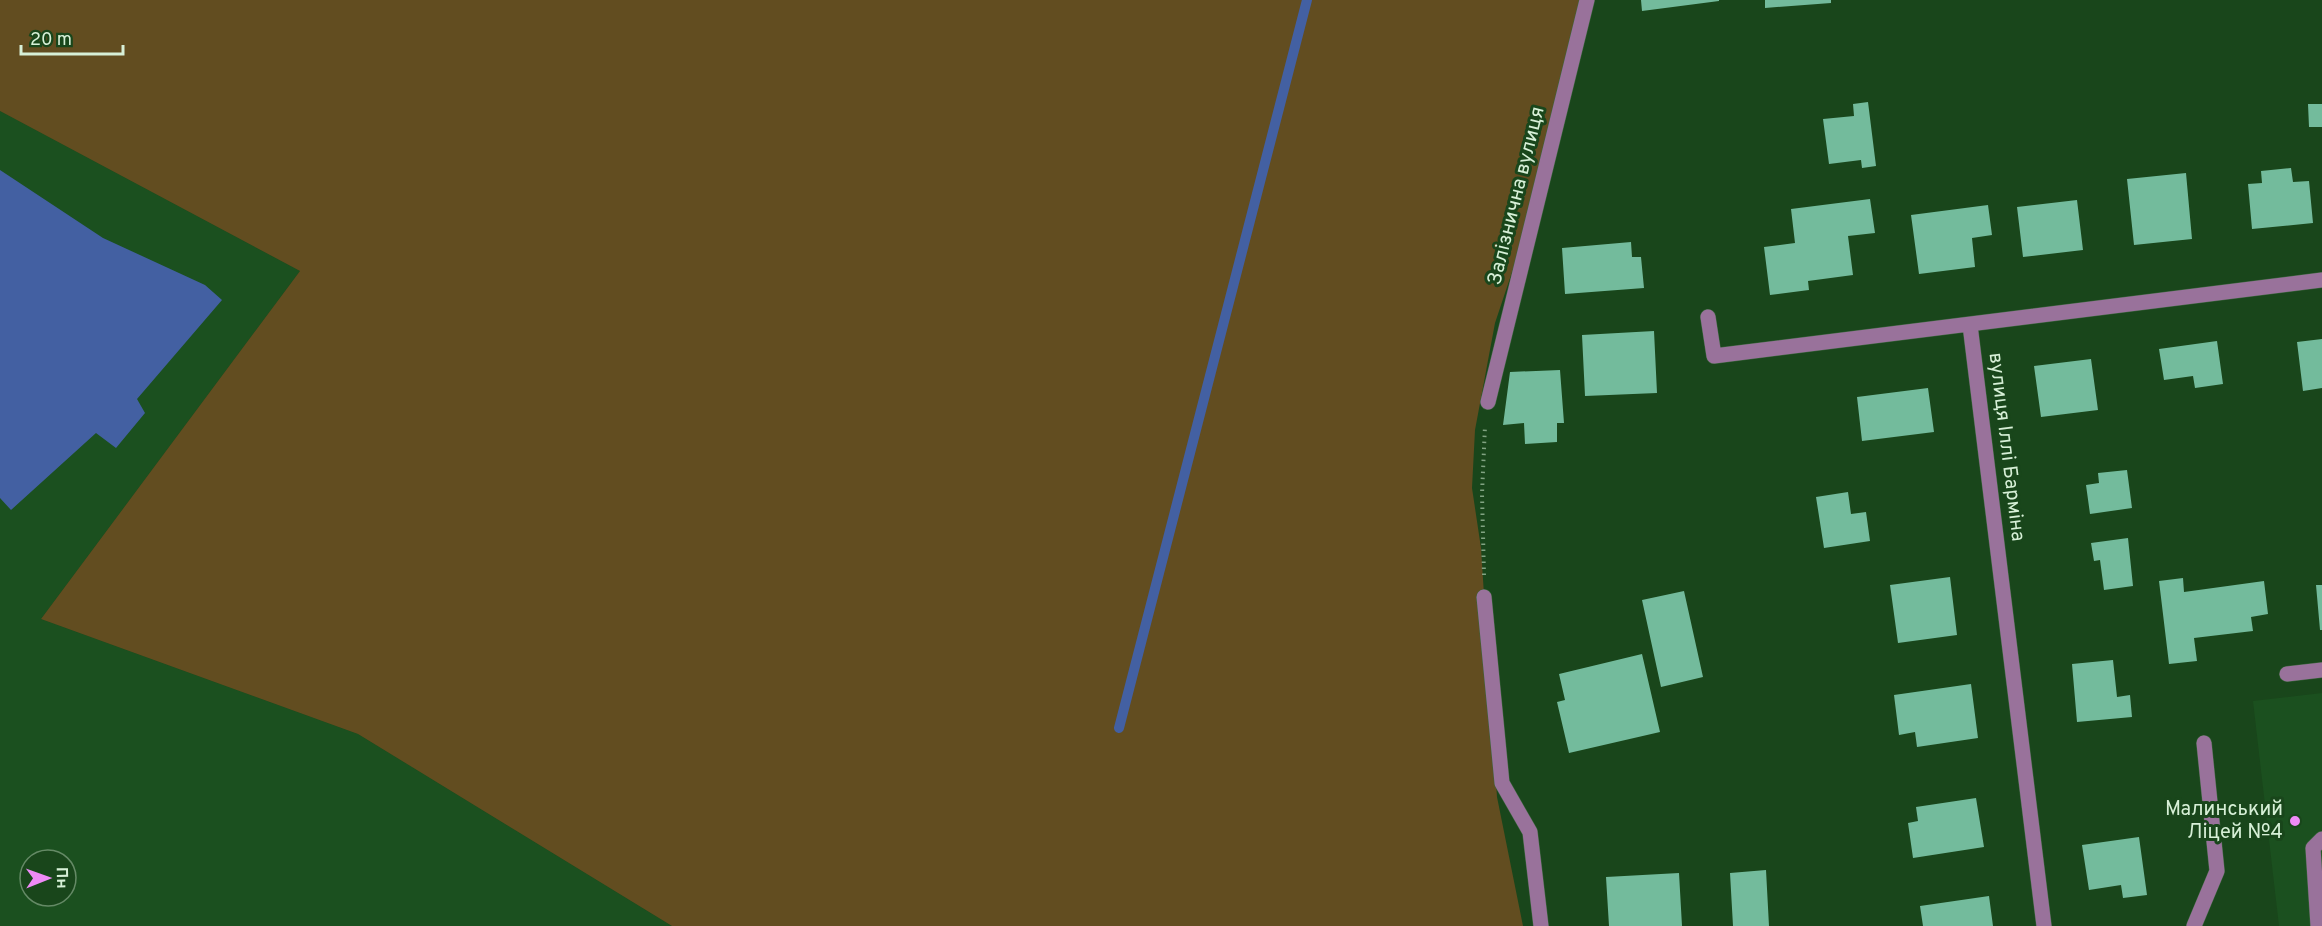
<svg xmlns="http://www.w3.org/2000/svg" width="2322" height="926" font-family="Overpass,sans-serif">
<style>
.built{fill:#1b501f;fill-rule:evenodd}
.green{fill:#624d20}
.water{fill:#4360a2}
.lines{fill:none;stroke-linecap:round;stroke-linejoin:round}
.stream{stroke:#4360a2;stroke-width:10}
.building{fill:#73bb9c}
.minor-casing{stroke:#3b653d;stroke-width:16}
.path{stroke:#81a382;stroke-width:4;stroke-dasharray:1.5 4.5;stroke-linecap:butt}
.minor{stroke:#99729b;stroke-width:15}
.poi-dot{fill:#ef8bf7;stroke:#19461b;stroke-width:2}
.labels{text-anchor:middle;dominant-baseline:central;stroke-width:6;stroke-linejoin:round;paint-order:stroke}
.street-label{font-size:20px;fill:#d7f0d7;stroke:#19461b}
.poi-label{font-size:20px;fill:#d7f0d7;stroke:#19461b;text-anchor:end}
</style>
<rect width="100%" height="100%" fill="#19461b"/>
<path class="built" d="M 0,111 L 300,271 L 41,619 L 358,734 L 672,926 L 0,926 ZM 30,860 L 66,860 L 66,896 L 30,896 Z
M 2322,693 L 2322,926 L 2279,926 L 2253,701 Z"/>
<path class="green" d="M 0,0 L 1585,0 L 1536,200 L 1495,323 L 1475,430 L 1472,488 L 1481,548 L 1497,797 L 1523,926 L 672,926 L 358,734 L 41,619 L 300,271 L 0,111 Z"/>
<path class="water" d="M 0,170 L 103,238 L 205,285 L 222,300 L 137,399 L 145,413 L 116,448 L 96,433 L 11,510 L 0,498 Z"/>
<g class="lines">
<path class="stream" d="M 1119,728 L 1307,0"/>
</g>
<path class="building" d="M 1641,0 L 1719,0 L 1719,1 L 1642,11 Z
M 1765,0 L 1831,0 L 1831,3 L 1765,8 Z
M 1868,102 L 1876,166 L 1862,168 L 1861,160 L 1829,164 L 1823,119 L 1854,116 L 1853,104 Z
M 2308,104 L 2322,104 L 2322,127 L 2309,127 Z
M 2291,168 L 2293,182 L 2309,181 L 2313,223 L 2252,229 L 2248,184 L 2262,183 L 2261,171 Z
M 2186,173 L 2192,239 L 2134,245 L 2127,179 Z
M 1870,199 L 1875,233 L 1848,236 L 1853,275 L 1808,281 L 1809,290 L 1770,295 L 1764,247 L 1795,243 L 1791,209 Z
M 2077,200 L 2083,250 L 2023,257 L 2017,207 Z
M 1988,205 L 1992,235 L 1972,238 L 1975,267 L 1919,274 L 1911,215 Z
M 1631,242 L 1632,257 L 1641,257 L 1644,288 L 1565,294 L 1562,248 Z
M 1654,331 L 1657,393 L 1585,396 L 1582,335 Z
M 2322,339 L 2322,388 L 2303,391 L 2297,342 Z
M 2217,341 L 2223,384 L 2195,388 L 2193,376 L 2164,380 L 2159,349 Z
M 2091,359 L 2098,410 L 2041,417 L 2034,366 Z
M 1560,370 L 1564,423 L 1557,423 L 1557,442 L 1525,444 L 1524,423 L 1503,425 L 1510,372 Z
M 1928,388 L 1934,432 L 1862,441 L 1857,397 Z
M 2127,470 L 2132,508 L 2090,514 L 2086,485 L 2099,483 L 2098,473 Z
M 1848,492 L 1851,514 L 1866,512 L 1870,541 L 1824,548 L 1816,497 Z
M 2128,538 L 2133,586 L 2104,590 L 2100,560 L 2094,561 L 2091,543 Z
M 1950,577 L 1957,635 L 1898,643 L 1890,585 Z
M 2183,578 L 2184,592 L 2264,581 L 2268,614 L 2251,617 L 2253,631 L 2194,638 L 2197,661 L 2169,664 L 2159,581 Z
M 2316,585 L 2322,585 L 2322,630 L 2320,630 Z
M 1684,591 L 1703,677 L 1661,687 L 1642,600 Z
M 1642,654 L 1660,732 L 1569,753 L 1557,702 L 1565,700 L 1559,674 Z
M 2113,660 L 2117,697 L 2130,695 L 2132,717 L 2077,722 L 2072,664 Z
M 1971,684 L 1978,738 L 1917,747 L 1915,732 L 1899,735 L 1894,695 Z
M 1976,798 L 1984,847 L 1913,858 L 1908,823 L 1918,821 L 1916,807 Z
M 2139,837 L 2147,895 L 2123,898 L 2121,885 L 2089,890 L 2082,845 Z
M 1766,870 L 1769,926 L 1733,926 L 1730,873 Z
M 1679,873 L 1682,926 L 1609,926 L 1606,877 Z
M 1989,896 L 1993,926 L 1923,926 L 1920,906 Z"/>
<g class="lines">
<defs>
<path id="minor" d="M 1708,317 L 1714,356 L 2322,280
M 1970,325 L 2044,926
M 1488,402 L 1587,0
M 1484,597 L 1502,783 L 1530,832 L 1541,926
M 2287,674 L 2322,670
M 2194,926 L 2217,871 L 2204,743
M 2318,926 L 2313,848 L 2322,839"/>
</defs>
<use href="#minor" class="minor-casing"/>
<path class="path" d="M 1484,575 L 1482,494 L 1485,426"/>
<use href="#minor" class="minor"/>
</g>
<circle class="poi-dot" cx="2295" cy="821" r="6"/>
<g class="labels">
<g class="street-label">
<text transform="translate(1517 196) rotate(-76)">Залізнична вулиця</text>
<text transform="translate(2006 447) rotate(83)">вулиця Іллі Барміна</text>
</g>
<g class="poi-label">
<text x="2283" y="810">Малинський<tspan x="2283" dy="23">Ліцей №4</tspan></text>
</g>
</g>
<g transform="translate(48 878) rotate(89)"><circle r="28" fill="#19461b" stroke="#658a66" stroke-width="1.5"/>
<path d="M0-4.5L10 22L0 15L-10 22Z" fill="#ef8bf7"/>
<text y="-9" font-size="16" font-weight="bold" text-anchor="middle" fill="#d7f0d7">Пн</text>
</g>
<path d="M21 45v9h102v-9" fill="none" stroke="#d7f0d7" stroke-width="3"/>
<text x="30" y="45" font-size="18" fill="#d7f0d7" stroke="#19461b" stroke-width="4.5" paint-order="stroke">20 m</text>
</svg>
